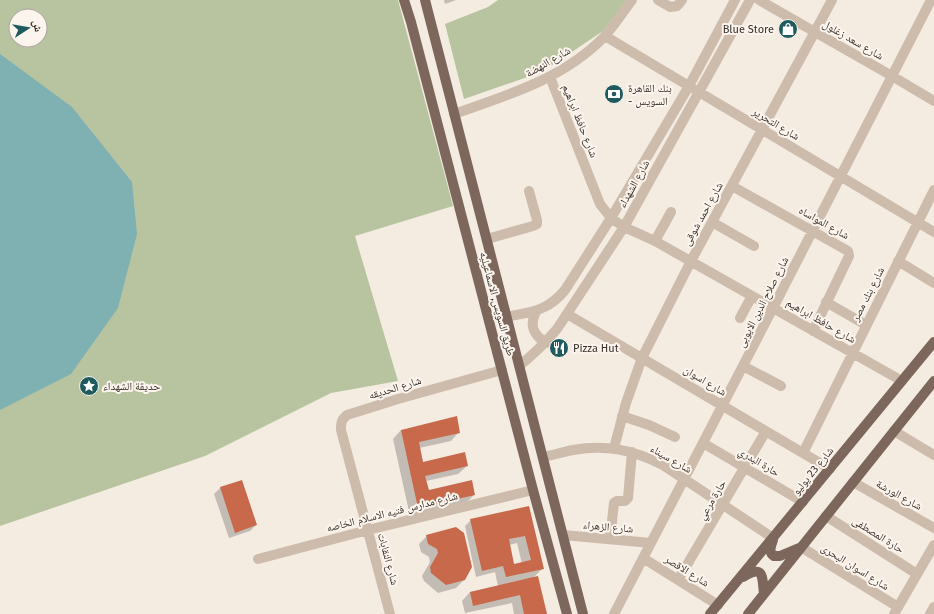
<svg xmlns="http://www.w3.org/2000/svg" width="934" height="614" font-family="'Fira Sans','Noto Naskh Arabic',sans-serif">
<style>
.green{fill:#b8c4a0;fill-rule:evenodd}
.water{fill:#7fb0b2}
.shadow{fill:#0003;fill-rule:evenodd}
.building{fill:#c8694b;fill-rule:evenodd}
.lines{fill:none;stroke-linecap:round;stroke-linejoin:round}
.minor{stroke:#cdbbac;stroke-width:10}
.major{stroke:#7d675c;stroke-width:10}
.labels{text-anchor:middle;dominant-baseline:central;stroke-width:4;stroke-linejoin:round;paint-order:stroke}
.poi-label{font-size:11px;fill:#3b302b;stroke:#fbf5ee;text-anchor:start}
.street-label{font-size:11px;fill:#3b302b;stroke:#fbf5ee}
</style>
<rect width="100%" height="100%" fill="#f4ebe1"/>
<path class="green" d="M 0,0 L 398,0 L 453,206 L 355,236 L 398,381 L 331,393 L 205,456 L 0,526 ZM 16,16 L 40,16 L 40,40 L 16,40 Z
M 498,0 L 627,0 L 603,31 L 542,72 L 464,99 L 445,24 L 488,7 Z"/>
<path class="water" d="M 0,54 L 72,107 L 132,182 L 137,234 L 118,308 L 71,374 L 0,410 Z"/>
<path class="shadow" d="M 444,0 L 456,0 L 445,4 Z
M 401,430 L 459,432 L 451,441 L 419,448 L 423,463 L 467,466 L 458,474 L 426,481 L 428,491 L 474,495 L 466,503 L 410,516 L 393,439 Z
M 241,481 L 256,525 L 250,531 L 229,538 L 214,494 L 220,488 Z
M 529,507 L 543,568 L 533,578 L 546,614 L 514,614 L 512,603 L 465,613 L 462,601 L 470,592 L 498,586 L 495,572 L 476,577 L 465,526 L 471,520 ZM 517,543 L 522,564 L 514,566 L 509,545 Z
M 427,536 L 464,580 L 456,588 L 438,593 L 424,581 L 422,576 L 430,562 L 429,557 L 421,552 L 419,544 Z"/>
<path class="building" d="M 457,416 L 460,433 L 419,442 L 423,462 L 465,452 L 468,466 L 425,476 L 429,490 L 472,480 L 475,495 L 418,508 L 401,430 Z
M 242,480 L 257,525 L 235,533 L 220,487 Z
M 529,506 L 544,569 L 506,577 L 503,566 L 482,571 L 470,519 ZM 525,536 L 531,560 L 514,564 L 509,539 Z
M 456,527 L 464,533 L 472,567 L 465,580 L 446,585 L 431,573 L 430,567 L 438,553 L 437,549 L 428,544 L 426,535 Z
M 538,576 L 547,614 L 524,614 L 520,595 L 473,606 L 470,592 Z"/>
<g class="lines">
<path class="minor" d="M 658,0 L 670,7 L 677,6 L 682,0
M 759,0 L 892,76 L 934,101
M 605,36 L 934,232
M 550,77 L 600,204 L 611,218 L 624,227 L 655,241 L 902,381
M 454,114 C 508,95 563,79 604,37 C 614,26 623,12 632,0
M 732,186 L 848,251 L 849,256 L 813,331
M 712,222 L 754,246
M 487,239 L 533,226 L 537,224 L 537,220 L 529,191
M 655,241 L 671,212
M 898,261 L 934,283
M 826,302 L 866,325
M 537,310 C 529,324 532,334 546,343
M 567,314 L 830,469
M 506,317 C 531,312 548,311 565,290 L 611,218 L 689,86 L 735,0
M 740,318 L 752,296
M 519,366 C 533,355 545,343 557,329 L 624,227 L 750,0
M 743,366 L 781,386
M 622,416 L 649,425 L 675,437
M 894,431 L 934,455
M 703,443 L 803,502
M 614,448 L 626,403 L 642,358 L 691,261 L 832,0
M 803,453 L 934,190
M 543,457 C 553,455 563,452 573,450 C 606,444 633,450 663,465 L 773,538
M 853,482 L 934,528
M 826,516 L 917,574
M 563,535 L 651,543
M 610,539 L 614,503 L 617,501 L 625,501 L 628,498 L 632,452
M 801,547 L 898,607
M 643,558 L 718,605
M 258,559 L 368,530 L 533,490
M 678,580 L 766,431
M 390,614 L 341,430 C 341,423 341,420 347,415 L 398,399 L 502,370
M 614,614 L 773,308 L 931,0
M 894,614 L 934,545
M 930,614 L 934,607"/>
<path class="major" d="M 404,0 L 411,22 L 533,490 L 567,614
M 425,0 L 583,614
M 773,540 C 771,546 768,552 774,556 L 780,556 L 799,548
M 743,577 C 764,564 762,576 764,594
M 710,614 L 934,342
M 748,614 L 934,381"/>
</g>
<defs>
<symbol id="shop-disc" viewBox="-11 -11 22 22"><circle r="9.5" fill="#1f5a5e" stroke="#fbf5ee"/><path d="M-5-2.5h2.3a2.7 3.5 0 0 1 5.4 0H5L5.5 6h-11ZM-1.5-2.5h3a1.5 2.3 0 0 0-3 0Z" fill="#fff"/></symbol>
<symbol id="bank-disc" viewBox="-11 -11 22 22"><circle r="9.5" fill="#1f5a5e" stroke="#fbf5ee"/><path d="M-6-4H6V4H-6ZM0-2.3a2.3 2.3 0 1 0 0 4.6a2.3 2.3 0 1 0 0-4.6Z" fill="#fff"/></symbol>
<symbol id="restaurant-disc" viewBox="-11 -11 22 22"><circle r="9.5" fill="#1f5a5e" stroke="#fbf5ee"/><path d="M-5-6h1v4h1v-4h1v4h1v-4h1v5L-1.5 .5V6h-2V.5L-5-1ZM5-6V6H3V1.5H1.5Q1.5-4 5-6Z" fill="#fff"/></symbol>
<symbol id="sight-disc" viewBox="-11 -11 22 22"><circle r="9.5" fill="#1f5a5e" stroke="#fbf5ee"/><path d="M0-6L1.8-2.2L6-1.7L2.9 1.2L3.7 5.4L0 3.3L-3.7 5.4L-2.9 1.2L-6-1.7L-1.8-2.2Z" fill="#fff"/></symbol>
</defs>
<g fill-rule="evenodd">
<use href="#shop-disc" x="777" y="18" width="22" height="22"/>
<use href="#bank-disc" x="603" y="83" width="22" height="22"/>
<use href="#restaurant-disc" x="548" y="337" width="22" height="22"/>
<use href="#sight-disc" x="78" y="375" width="22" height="22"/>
</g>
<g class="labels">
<g class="poi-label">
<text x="774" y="29" text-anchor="end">Blue Store</text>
<text x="628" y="88">بنك القاهرة<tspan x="628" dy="13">- السويس</tspan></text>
<text x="573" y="348">Pizza Hut</text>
<text x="103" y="386">حديقة الشهداء</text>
</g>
<g class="street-label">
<text transform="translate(853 40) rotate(30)">شارع سعد زغلول</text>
<text transform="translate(548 62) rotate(-30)">شارع النهضة</text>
<text transform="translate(580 121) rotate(68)">شارع حافظ ابراهيم</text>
<text transform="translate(776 124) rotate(31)">شارع التحرير</text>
<text transform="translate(634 184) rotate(-61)">شارع الشهداء</text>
<text transform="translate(703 214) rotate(-61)">شارع احمد شوقى</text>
<text transform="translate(824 223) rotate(29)">شارع المواساه</text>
<text transform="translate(868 294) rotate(-63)">شارع بنك مصر</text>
<text transform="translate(763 302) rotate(-63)">شارع صلاح الدين الايوبى</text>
<text transform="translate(497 304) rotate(75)">طريق السويس, الاسماعيليه</text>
<text transform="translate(821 321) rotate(30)">شارع حافظ ابراهيم</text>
<text transform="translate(705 381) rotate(31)">شارع اسوان</text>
<text transform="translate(395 388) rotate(-17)">شارع الحديقه</text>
<text transform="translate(671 459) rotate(30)">شارع سيناء</text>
<text transform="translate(759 462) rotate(31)">حارة البدري</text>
<text transform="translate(813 471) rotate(-51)">شارع 23 يوليو</text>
<text transform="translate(899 495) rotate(29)">شارع الورشة</text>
<text transform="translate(712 500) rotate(-59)">حارة مرعي</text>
<text transform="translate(392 512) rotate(-14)">شارع مدارس فتيه الاسلام الخاصه</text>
<text transform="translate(608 527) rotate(5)">شارع الزهراء</text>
<text transform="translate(878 535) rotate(32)">حارة المصطفى</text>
<text transform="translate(388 559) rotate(75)">شارع النقابات</text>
<text transform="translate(855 567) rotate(32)">شارع اسوان البحرى</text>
<text transform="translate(687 571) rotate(32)">شارع الاقصر</text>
</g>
</g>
<g transform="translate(28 28) rotate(78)"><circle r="19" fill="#fbf5ee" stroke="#aea6a0"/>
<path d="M0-3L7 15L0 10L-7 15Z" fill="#1f5a5e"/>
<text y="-6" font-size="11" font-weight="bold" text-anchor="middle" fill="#3b302b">ش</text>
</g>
</svg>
